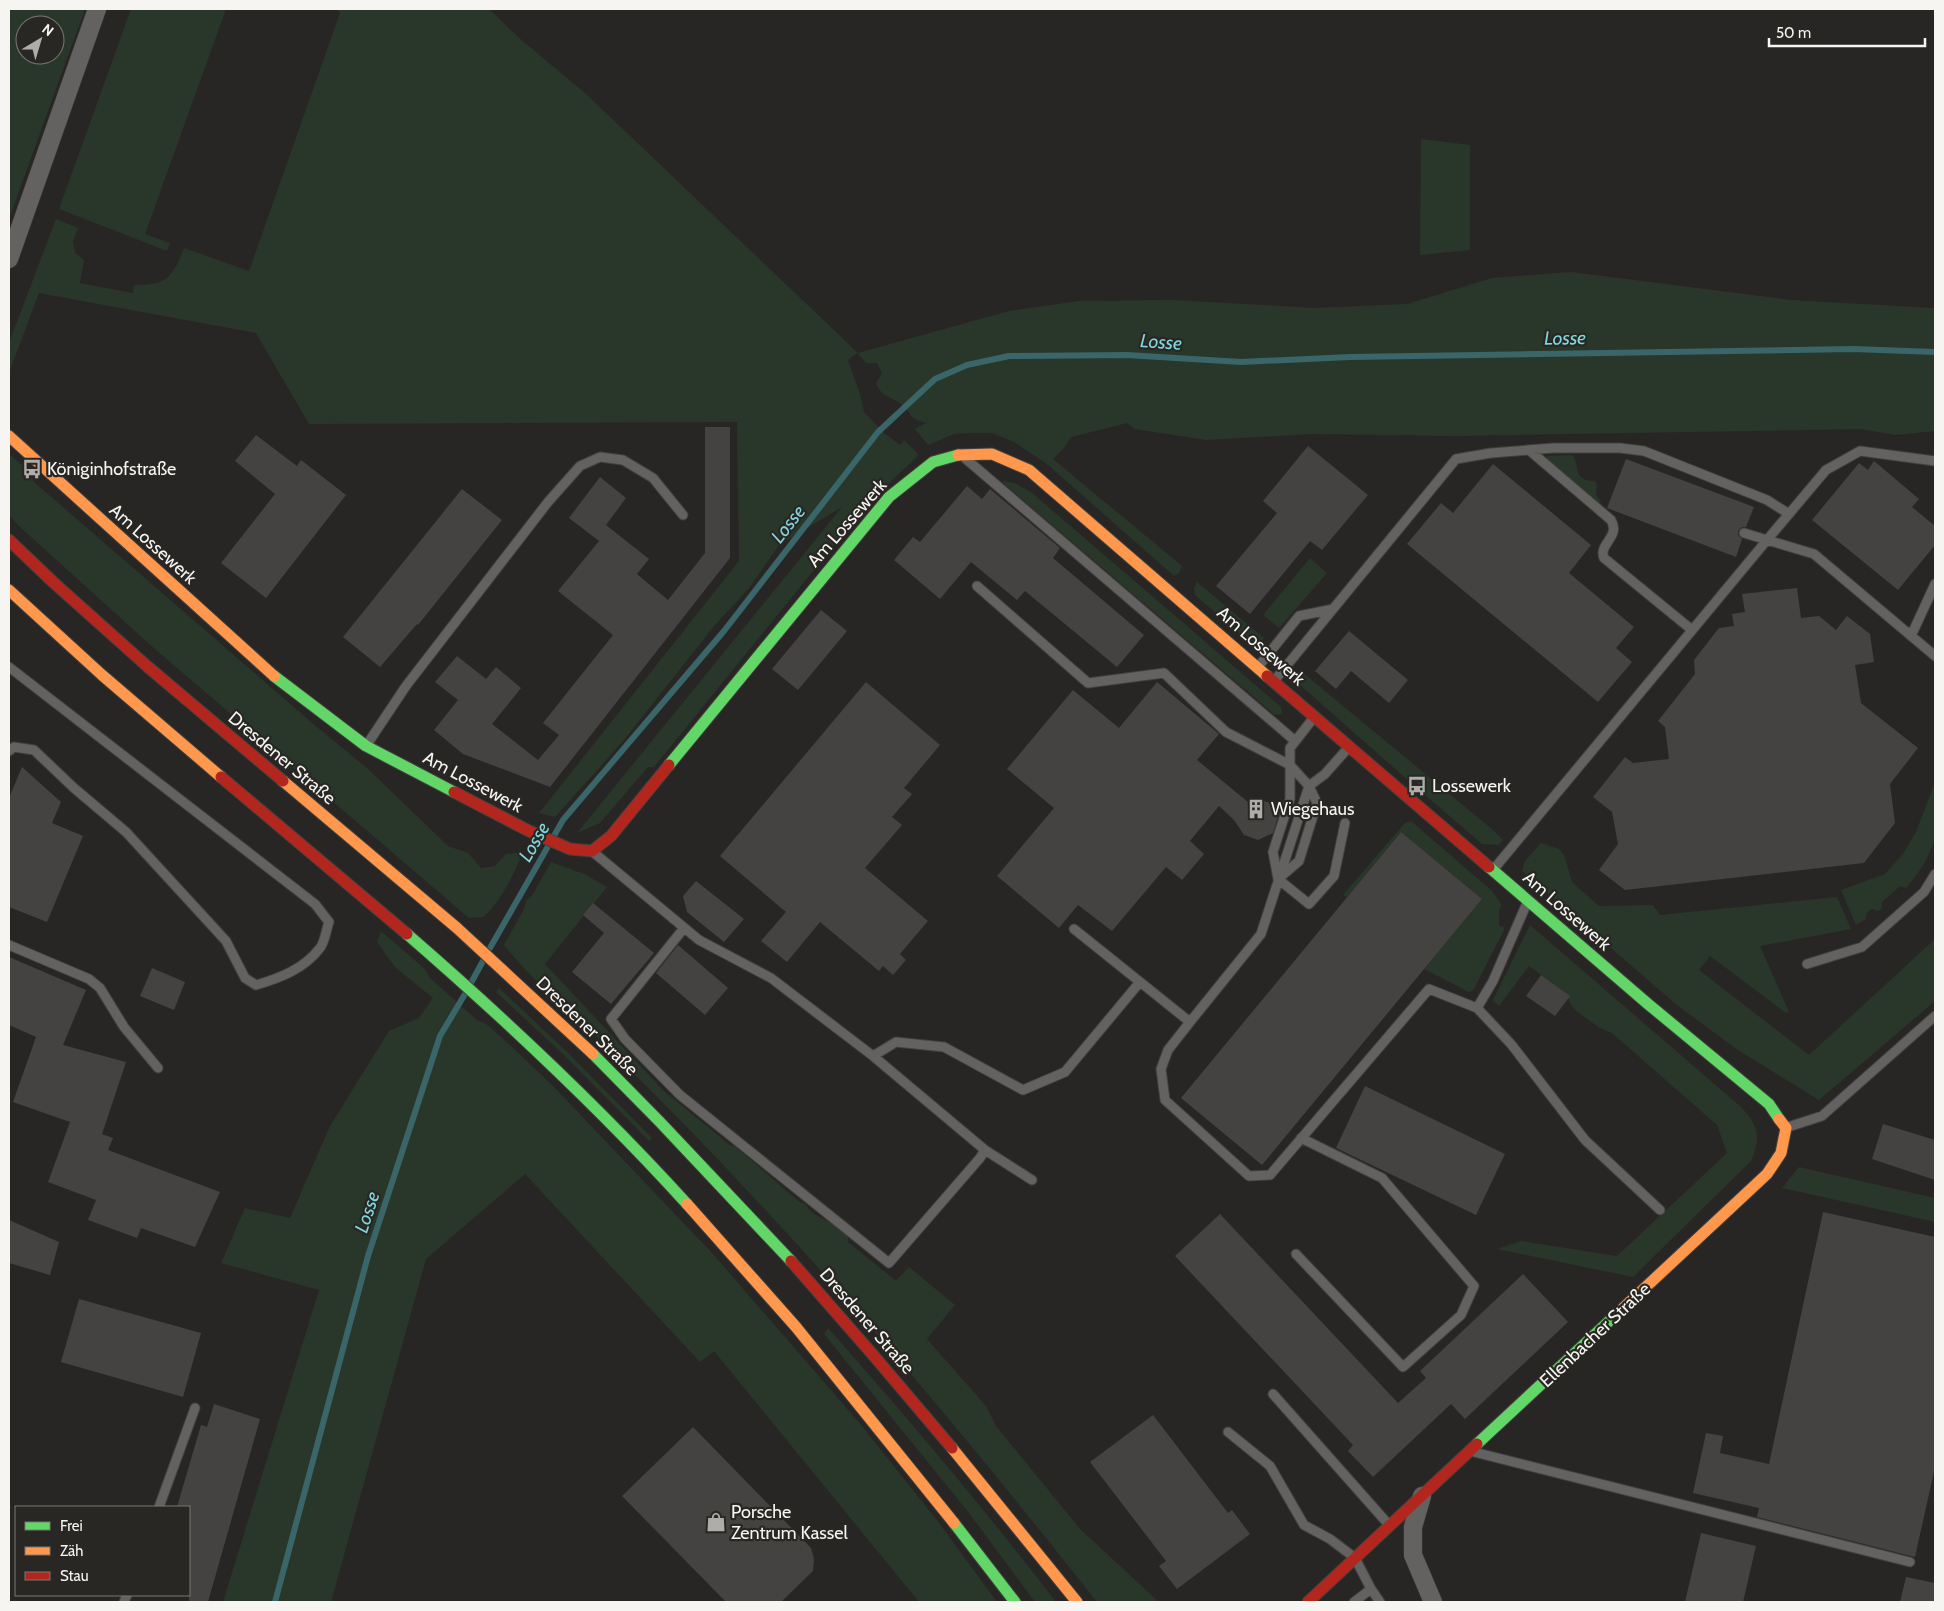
<svg xmlns="http://www.w3.org/2000/svg" width="1944" height="1611" font-family="Cabin,sans-serif">
<style>
.green{fill:#29372a;fill-rule:evenodd}
.lines{fill:none;stroke-linecap:round;stroke-linejoin:round}
.stream{stroke:#3a6669;stroke-width:6}
.building{fill:#454341}
.lane-casing{stroke:#42413f;stroke-width:11}
.street-casing{stroke:#42413f;stroke-width:19}
.fast-casing{stroke:#42413f;stroke-width:13}
.slow-casing{stroke:#42413f;stroke-width:13}
.jam-casing{stroke:#42413f;stroke-width:13}
.lane{stroke:#636260;stroke-width:9}
.street{stroke:#636260;stroke-width:18}
.fast{stroke:#63d668;stroke-width:11}
.slow{stroke:#ff974d;stroke-width:11}
.jam{stroke:#b3261e;stroke-width:11}
.labels{text-anchor:middle;dominant-baseline:central;stroke-width:4.5;stroke-linejoin:round;paint-order:stroke}
.poi-label{font-size:18px;fill:#f6f5f2;stroke:#292723;text-anchor:start}
.street-label{font-size:18px;fill:#f6f5f2;stroke:#292723}
.water-label{font-size:19px;font-style:italic;fill:#81d5dc;stroke:#292723}
</style>
<rect width="100%" height="100%" fill="#282624"/>
<path class="green" d="M 9,9 L 85,9 L 9,219 ZM 25,25 L 55,25 L 55,55 L 25,55 Z
M 131,9 L 226,9 L 145,234 L 170,243 L 167,251 L 59,209 Z
M 337,9 L 489,9 L 518,37 L 585,93 L 858,353 L 1009,311 L 1079,301 L 1173,300 L 1314,308 L 1407,304 L 1492,278 L 1571,272 L 1791,300 L 1935,308 L 1935,431 L 1895,435 L 1861,429 L 1456,436 L 1313,434 L 1206,440 L 1135,429 L 1127,423 L 1071,437 L 1064,448 L 1053,459 L 1182,566 L 1179,573 L 1174,576 L 1047,464 L 1014,442 L 992,433 L 972,433 L 954,434 L 928,445 L 915,429 L 926,423 C 908,417 915,418 903,406 C 893,396 882,399 876,383 L 882,373 L 877,363 L 866,363 L 857,353 L 848,360 L 860,394 L 864,412 L 884,433 L 900,445 L 904,440 L 918,454 L 917,457 L 870,501 L 654,767 L 648,767 L 600,823 L 577,833 L 842,507 L 779,545 L 750,587 L 714,626 L 624,740 L 555,817 L 539,813 L 739,561 L 737,422 L 309,424 L 256,333 L 39,293 L 9,373 L 9,343 L 56,219 L 78,228 L 73,241 L 75,253 L 84,260 L 80,283 L 133,293 L 134,285 C 167,286 173,276 184,248 L 249,271 L 340,13 Z
M 1421,139 L 1470,145 L 1470,250 L 1420,255 Z
M 9,454 L 22,465 L 34,482 L 311,722 L 368,769 L 448,846 L 468,853 L 481,868 L 495,866 L 506,854 L 516,853 L 521,857 C 511,879 501,901 483,917 L 469,918 L 156,650 L 20,527 L 9,515 Z
M 1572,455 C 1581,463 1571,481 1594,481 L 1597,484 L 1596,494 L 1601,502 L 1599,504 L 1546,459 L 1547,456 Z
M 1004,481 L 1014,483 L 1031,492 L 1281,707 L 1282,714 L 1275,715 L 1003,483 Z
M 1310,558 L 1327,573 L 1279,628 L 1263,615 Z
M 1197,582 L 1264,638 L 1260,643 L 1246,639 L 1195,595 L 1194,588 Z
M 1302,672 L 1493,830 L 1503,840 L 1498,845 L 1482,844 L 1424,794 L 1426,790 L 1413,779 L 1410,782 L 1299,684 L 1299,677 Z
M 1935,782 C 1935,797 1938,824 1935,837 C 1930,857 1919,873 1906,888 L 1900,886 L 1882,902 L 1882,908 L 1878,911 L 1872,909 L 1867,912 L 1866,919 L 1856,925 L 1841,890 L 1885,874 L 1903,854 L 1916,832 Z
M 1411,821 L 1492,891 L 1502,905 L 1499,910 L 1499,926 L 1504,927 L 1504,930 L 1474,989 L 1469,992 L 1424,969 L 1482,899 L 1401,832 L 1347,897 L 1343,895 L 1405,823 Z
M 1541,843 L 1559,849 L 1564,855 L 1572,882 L 1599,906 L 1653,905 L 1660,915 L 1837,897 L 1851,929 L 1760,946 L 1789,1012 L 1786,1013 L 1710,956 L 1699,970 L 1809,1055 L 1935,939 L 1935,1001 L 1819,1100 L 1738,1050 L 1678,1006 L 1522,871 L 1525,861 Z
M 551,862 L 584,874 L 607,887 L 545,964 L 664,1091 L 731,1146 L 733,1145 C 756,1163 777,1184 800,1202 L 806,1205 C 813,1217 825,1219 836,1225 C 840,1228 844,1232 848,1236 L 848,1242 L 896,1281 L 909,1267 L 955,1305 L 927,1339 L 986,1406 L 996,1426 L 1081,1530 L 1159,1602 L 1097,1602 C 984,1459 868,1318 742,1185 C 692,1131 639,1078 586,1027 C 559,1001 526,974 504,945 L 524,909 L 526,901 L 533,894 Z
M 1530,925 L 1741,1107 C 1759,1126 1761,1137 1751,1161 L 1633,1277 L 1497,1249 L 1521,1241 L 1617,1256 L 1727,1153 L 1717,1125 L 1612,1033 L 1600,1028 L 1576,1011 L 1570,1003 L 1567,994 L 1529,966 L 1499,1006 L 1493,1000 Z
M 381,931 L 426,970 L 429,977 L 478,1021 L 485,1023 L 510,1045 L 554,1087 L 713,1254 L 861,1425 L 939,1523 L 997,1602 L 919,1602 L 714,1351 L 700,1362 L 525,1174 L 426,1259 L 331,1602 L 223,1602 L 319,1290 L 221,1263 L 245,1208 L 290,1218 L 330,1126 L 389,1031 L 419,1018 L 433,998 L 395,967 L 377,942 Z
M 499,988 L 567,1052 L 652,1138 L 649,1141 L 564,1055 L 496,992 Z
M 1799,1167 L 1935,1198 L 1935,1222 L 1782,1188 Z
M 828,1328 C 907,1417 984,1508 1056,1602 L 1035,1602 L 969,1513 L 824,1334 Z"/>
<g class="lines">
<path class="stream" d="M 490,948 L 563,820 L 724,631 L 878,432 L 935,379 L 967,365 L 1009,356 L 1127,355 L 1241,362 L 1350,357 L 1853,349 L 1935,352
M 471,983 L 483,961
M 275,1602 L 368,1256 L 440,1036 L 465,994"/>
</g>
<path class="building" d="M 705,427 L 730,427 L 730,558 L 550,787 L 463,754 L 434,730 L 458,700 L 435,682 L 457,656 L 486,679 L 496,667 L 521,688 L 492,724 L 538,760 L 559,735 L 543,723 L 613,635 L 558,591 L 599,541 L 569,518 L 600,477 L 626,498 L 606,525 L 649,559 L 637,574 L 668,600 L 705,553 Z
M 256,435 L 297,466 L 301,460 L 346,495 L 266,598 L 221,563 L 275,494 L 235,461 Z
M 1308,446 L 1368,495 L 1322,550 L 1310,541 L 1250,614 L 1216,586 L 1277,513 L 1263,501 Z
M 1626,459 L 1754,507 L 1746,527 L 1742,527 L 1738,531 L 1738,535 L 1742,539 L 1736,557 L 1607,508 Z
M 1874,461 L 1919,499 L 1912,507 L 1935,526 L 1935,545 L 1898,590 L 1812,520 L 1859,463 L 1868,470 Z
M 1493,464 L 1591,545 L 1569,573 L 1634,627 L 1616,648 L 1632,662 L 1598,702 L 1407,544 L 1441,503 L 1453,513 Z
M 967,486 L 982,499 L 990,489 L 1060,548 L 1053,558 L 1144,635 L 1117,667 L 1025,591 L 1017,600 L 971,562 L 940,599 L 894,560 L 913,537 L 920,542 Z
M 462,489 L 502,520 L 418,625 L 417,624 L 380,667 L 343,637 Z
M 1797,588 L 1801,618 L 1819,616 L 1836,630 L 1847,616 L 1870,634 L 1874,662 L 1855,665 L 1861,703 L 1918,748 L 1890,784 L 1895,823 L 1864,863 L 1625,890 L 1599,870 L 1618,844 L 1612,812 L 1593,797 L 1625,757 L 1633,763 L 1669,759 L 1665,727 L 1658,721 L 1695,674 L 1694,660 L 1719,628 L 1734,626 L 1732,614 L 1745,612 L 1742,594 Z
M 821,610 L 847,631 L 798,690 L 772,669 Z
M 1349,631 L 1408,680 L 1389,703 L 1351,671 L 1336,689 L 1315,671 Z
M 866,682 L 940,745 L 904,788 L 912,794 L 892,817 L 902,825 L 865,868 L 928,921 L 900,954 L 906,960 L 893,975 L 883,966 L 879,971 L 820,922 L 787,962 L 761,941 L 786,912 L 720,856 Z
M 1157,682 L 1219,734 L 1197,760 L 1248,802 L 1255,798 L 1270,803 L 1278,816 L 1273,833 L 1258,840 L 1244,835 L 1234,820 L 1219,806 L 1190,841 L 1204,854 L 1182,880 L 1166,867 L 1112,931 L 1078,905 L 1059,928 L 997,876 L 1054,808 L 1007,769 L 1073,690 L 1119,728 Z
M 22,767 L 61,802 L 52,823 L 83,836 L 47,922 L 9,907 L 9,798 Z
M 1401,832 L 1482,899 L 1262,1165 L 1181,1098 Z
M 696,881 L 744,919 L 724,942 L 687,912 L 683,896 Z
M 593,903 L 654,953 L 611,1004 L 572,972 L 604,933 L 583,915 Z
M 678,945 L 728,988 L 705,1015 L 656,973 Z
M 9,957 L 86,990 L 63,1045 L 126,1062 L 102,1134 L 113,1138 L 108,1150 L 220,1192 L 195,1247 L 141,1228 L 137,1238 L 88,1220 L 96,1200 L 48,1182 L 70,1122 L 13,1102 L 36,1037 L 9,1025 Z
M 152,968 L 185,982 L 174,1010 L 140,996 Z
M 1541,975 L 1570,996 L 1555,1016 L 1526,996 Z
M 1365,1086 L 1505,1154 L 1476,1215 L 1336,1148 Z
M 1883,1124 L 1935,1140 L 1935,1180 L 1872,1159 Z
M 1823,1212 L 1935,1237 L 1935,1467 L 1915,1557 L 1757,1517 L 1759,1508 L 1693,1493 L 1706,1433 L 1723,1436 L 1720,1453 L 1769,1464 Z
M 1220,1214 L 1398,1403 L 1426,1378 L 1420,1371 L 1523,1274 L 1568,1322 L 1465,1419 L 1451,1404 L 1373,1477 L 1348,1451 L 1353,1445 L 1175,1256 Z
M 9,1220 L 59,1242 L 50,1275 L 9,1263 Z
M 79,1299 L 201,1333 L 183,1397 L 61,1362 Z
M 214,1404 L 260,1419 L 208,1602 L 189,1602 L 189,1507 L 177,1507 L 201,1425 L 207,1427 Z
M 1153,1415 L 1228,1513 L 1232,1510 L 1250,1534 L 1177,1589 L 1159,1566 L 1166,1561 L 1090,1462 Z
M 693,1427 L 811,1548 L 814,1559 L 813,1571 L 781,1602 L 726,1602 L 622,1496 Z
M 1701,1533 L 1756,1546 L 1743,1602 L 1685,1602 Z
M 1906,1577 L 1935,1583 L 1935,1602 L 1900,1602 Z"/>
<g class="lines">
<defs>
<path id="lane" d="M 1529,450 L 1611,520 C 1621,537 1598,544 1604,558 L 1692,630
M 966,459 L 1294,740
M 1744,533 L 1767,540 L 1826,470 L 1860,451 L 1935,461
M 977,586 L 1088,683 L 1164,673 L 1226,732 L 1290,765 L 1309,786 L 1317,803 L 1299,861 L 1278,879 L 1273,852 L 1290,799 L 1290,748 L 1315,716
M 1911,636 L 1935,584
M 9,667 L 315,904 L 329,922 C 326,930 325,942 320,948 C 304,969 280,978 256,985 L 245,978 L 226,941 L 126,832 L 74,788 L 34,750 L 14,747 L 9,751
M 1258,667 L 1299,616 L 1333,609
M 1274,681 L 1456,459 L 1491,453 L 1553,448 L 1620,448 L 1644,451 L 1767,500 L 1789,514
M 366,746 L 406,686 L 548,502 L 580,466 L 600,457 L 623,460 L 653,478 L 683,515
M 593,852 L 699,940 L 771,978 L 873,1056 L 985,1150 L 1032,1180
M 1493,870 L 1767,540 L 1814,554 L 1935,656
M 1278,879 L 1309,904 L 1334,876 L 1345,823
M 684,928 L 611,1019 L 625,1039 L 680,1095 L 889,1263 L 980,1158 L 985,1150
M 1074,929 L 1190,1022 L 1261,934 L 1309,786 L 1325,774 L 1348,748
M 9,945 L 89,979 L 100,988 L 124,1027 L 158,1068
M 1807,964 L 1862,947 L 1924,892 L 1935,874
M 1477,1008 L 1511,1044 L 1585,1140 L 1660,1210
M 1190,1022 L 1168,1050 L 1161,1069 L 1165,1100 L 1249,1176 L 1270,1175 L 1429,989 L 1477,1008 L 1493,981 L 1527,903
M 873,1056 L 896,1042 L 944,1047 L 1023,1090 L 1065,1072 L 1140,982
M 1788,1127 L 1822,1116 L 1935,1016
M 1296,1254 L 1403,1367 L 1461,1315 L 1474,1286 L 1382,1178 L 1301,1138
M 1273,1394 L 1389,1525
M 1228,1432 L 1270,1466 L 1304,1525 L 1330,1539 L 1355,1558 L 1371,1589
M 1474,1452 L 1910,1562
M 159,1507 L 195,1408
M 124,1602 L 127,1595
M 1354,1602 L 1371,1589 L 1380,1602"/>
<path id="street" d="M 9,259 L 97,9
M 1422,1496 L 1413,1527 L 1413,1555 L 1433,1602"/>
<path id="fast" d="M 274,676 L 366,746 L 454,792
M 669,765 L 889,497 L 933,462 L 958,455
M 1489,867 L 1648,1004 L 1769,1104 L 1779,1119
M 407,934 C 505,1019 600,1108 687,1204
M 593,1054 L 659,1121 L 791,1261
M 1477,1444 L 1620,1311
M 954,1523 L 1015,1602"/>
<path id="slow" d="M 9,436 L 274,676
M 958,455 L 992,454 L 1029,470 L 1267,676
M 9,590 L 102,675 L 221,777
M 283,781 L 457,928 L 593,1054
M 687,1204 L 796,1327 L 954,1523
M 1620,1311 L 1767,1174 L 1781,1153 L 1786,1128 L 1779,1119
M 952,1448 L 1077,1602"/>
<path id="jam" d="M 9,540 L 53,582 L 148,667 L 283,781
M 1267,676 L 1489,867
M 221,777 L 407,934
M 454,792 L 529,831 L 570,849 L 592,851 L 611,836 L 669,765
M 791,1261 L 874,1356 L 952,1448
M 1308,1602 L 1477,1444"/>
</defs>
<use href="#lane" class="lane-casing"/>
<use href="#street" class="street-casing"/>
<use href="#fast" class="fast-casing"/>
<use href="#slow" class="slow-casing"/>
<use href="#jam" class="jam-casing"/>
<use href="#lane" class="lane"/>
<use href="#street" class="street"/>
<use href="#fast" class="fast"/>
<use href="#slow" class="slow"/>
<use href="#jam" class="jam"/>
</g>
<defs>
<symbol id="bus-bare" viewBox="-9 -9 18 18"><path d="M-5-6H5V4H4V6H2V4H-2V6H-4V4H-5ZM-3.5-4V0h7V-4ZM-3.5 1.2v1.5H-2V1.2ZM2 1.2v1.5H3.5V1.2Z" fill="#aeadaa" stroke="#292723" stroke-width="2.5" paint-order="stroke"/></symbol>
<symbol id="building-bare" viewBox="-9 -9 18 18"><path d="M-4-6H4V6H1V3H-1V6H-4ZM-2.5-4.3h1.7v1.8h-1.7ZM.8-4.3h1.7v1.8H.8ZM-2.5-1h1.7V.8h-1.7ZM.8-1h1.7V.8H.8Z" fill="#aeadaa" stroke="#292723" stroke-width="2.5" paint-order="stroke"/></symbol>
<symbol id="shop-bare" viewBox="-9 -9 18 18"><path d="M-5-2.5h2.3a2.7 3.5 0 0 1 5.4 0H5L5.5 6h-11ZM-1.5-2.5h3a1.5 2.3 0 0 0-3 0Z" fill="#aeadaa" stroke="#292723" stroke-width="2.5" paint-order="stroke"/></symbol>
</defs>
<g fill-rule="evenodd">
<use href="#bus-bare" x="18" y="455" width="28" height="28"/>
<use href="#bus-bare" x="1403" y="772" width="28" height="28"/>
<use href="#building-bare" x="1242" y="795" width="28" height="28"/>
<use href="#shop-bare" x="702" y="1508" width="28" height="28"/>
</g>
<g class="labels">
<g class="poi-label">
<text x="47" y="469">Königinhofstraße</text>
<text x="1432" y="786">Lossewerk</text>
<text x="1271" y="809">Wiegehaus</text>
<text x="731" y="1512">Porsche<tspan x="731" dy="21">Zentrum Kassel</tspan></text>
</g>
<g class="street-label">
<text transform="translate(847 523) rotate(-49)">Am Lossewerk</text>
<text transform="translate(153 544) rotate(42)">Am Lossewerk</text>
<text transform="translate(1261 646) rotate(41)">Am Lossewerk</text>
<text transform="translate(282 758) rotate(40)">Dresdener Straße</text>
<text transform="translate(473 782) rotate(28)">Am Lossewerk</text>
<text transform="translate(1567 911) rotate(41)">Am Lossewerk</text>
<text transform="translate(587 1026) rotate(44)">Dresdener Straße</text>
<text transform="translate(867 1321) rotate(49)">Dresdener Straße</text>
<text transform="translate(1595 1335) rotate(-43)">Ellenbacher Straße</text>
</g>
<g class="water-label">
<text transform="translate(1565 338) rotate(-1)">Losse</text>
<text transform="translate(1161 342) rotate(4)">Losse</text>
<text transform="translate(788 524) rotate(-52)">Losse</text>
<text transform="translate(534 842) rotate(-60)">Losse</text>
<text transform="translate(367 1212) rotate(-72)">Losse</text>
</g>
</g>
<rect width="1944" height="1611" fill="none" stroke="#f6f5f2" stroke-width="20"/>
<rect x="15" y="1506" width="175" height="90" fill="#292723" stroke="#7b7976"/>
<rect x="25" y="1522" width="25" height="8" fill="#63d668" stroke="#7b7976"/>
<text x="60" y="1531" font-size="15" fill="#f6f5f2">Frei</text>
<rect x="25" y="1547" width="25" height="8" fill="#ff974d" stroke="#7b7976"/>
<text x="60" y="1556" font-size="15" fill="#f6f5f2">Zäh</text>
<rect x="25" y="1572" width="25" height="8" fill="#b3261e" stroke="#7b7976"/>
<text x="60" y="1581" font-size="15" fill="#f6f5f2">Stau</text>
<g transform="translate(40 40) rotate(38)"><circle r="24" fill="#292723" stroke="#7b7976"/>
<path d="M0-4L9 19L0 12L-9 19Z" fill="#aeadaa"/>
<text y="-8" font-size="14" font-weight="bold" text-anchor="middle" fill="#f6f5f2">N</text>
</g>
<path d="M1769 38v8h156v-8" fill="none" stroke="#f6f5f2" stroke-width="2.5"/>
<text x="1776" y="38" font-size="15" fill="#f6f5f2" stroke="#292723" stroke-width="4" paint-order="stroke">50 m</text>
</svg>
